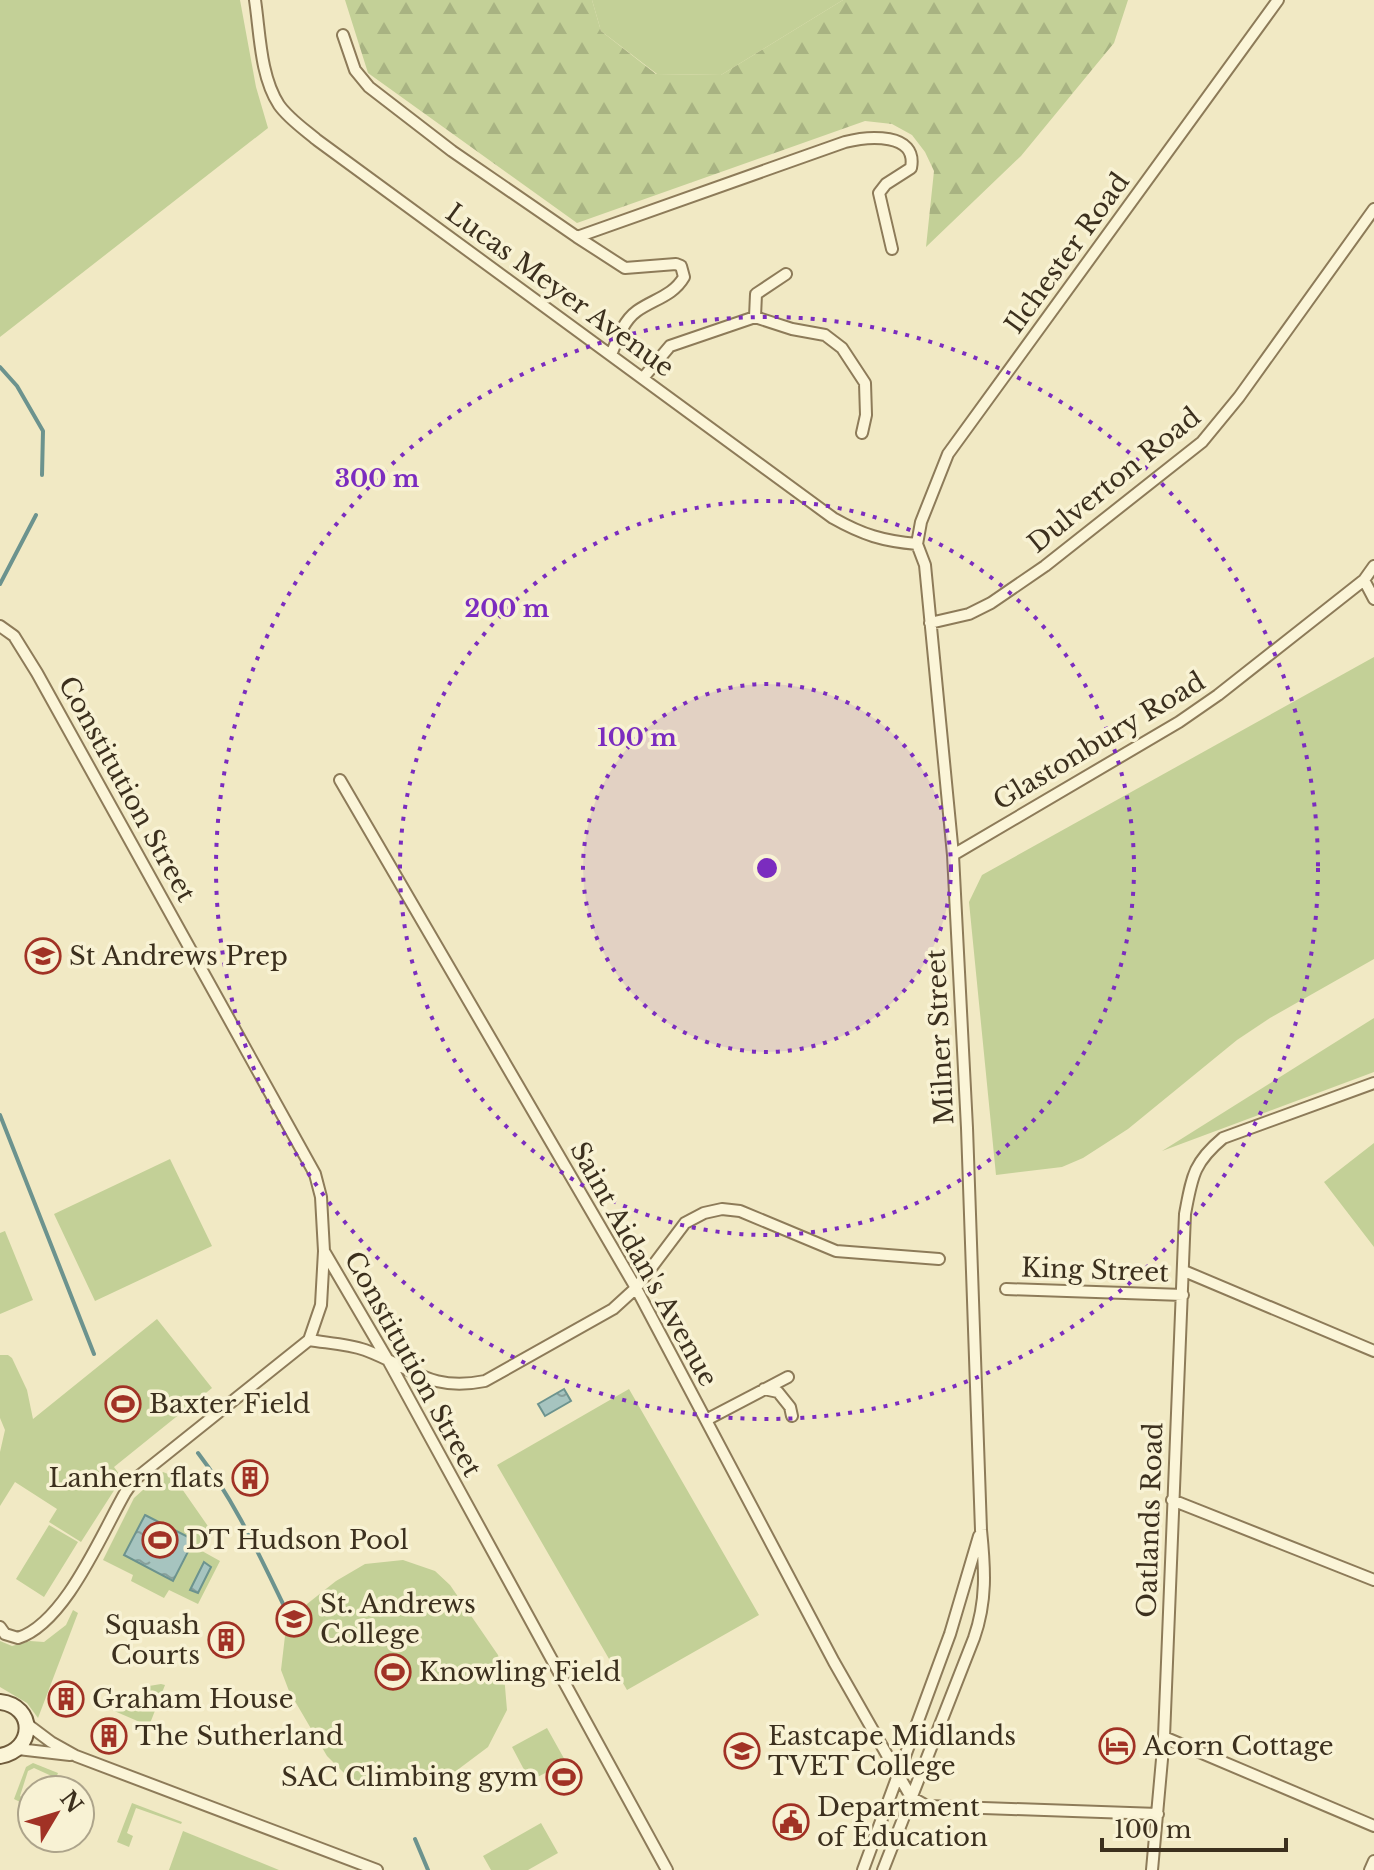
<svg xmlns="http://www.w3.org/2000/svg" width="1374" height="1870" font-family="'Libre Baskerville',serif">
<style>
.green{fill:#c3d097}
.forest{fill:url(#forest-firs)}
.water{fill:url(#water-ripples);stroke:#6c938e;stroke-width:2}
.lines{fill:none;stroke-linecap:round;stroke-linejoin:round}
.stream{stroke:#6c938e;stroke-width:4}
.minor-casing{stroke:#8d7b59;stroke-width:14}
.secondary-casing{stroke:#6f5b3c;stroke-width:18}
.minor{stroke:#fbf5d8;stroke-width:10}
.secondary{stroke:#fbf5d8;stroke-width:14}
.ring{fill:none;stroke:#7b2cbf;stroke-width:4;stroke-dasharray:4 8}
.labels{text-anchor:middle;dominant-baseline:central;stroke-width:7;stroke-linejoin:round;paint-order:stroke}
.street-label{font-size:26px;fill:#3c301e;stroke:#f8f2d4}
.poi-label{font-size:26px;fill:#3c301e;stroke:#f8f2d4;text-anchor:start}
.centre{fill:#7b2cbf;stroke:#f8f2d4;stroke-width:4}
.ring-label{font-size:24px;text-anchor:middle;font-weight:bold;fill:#7b2cbf;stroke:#f8f2d4;stroke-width:7;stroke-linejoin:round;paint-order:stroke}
</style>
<defs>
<pattern id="forest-firs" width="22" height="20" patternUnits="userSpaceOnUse" patternTransform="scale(2)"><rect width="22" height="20" fill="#c3d097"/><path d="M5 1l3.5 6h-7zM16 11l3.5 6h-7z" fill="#a8b382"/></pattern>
<pattern id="water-ripples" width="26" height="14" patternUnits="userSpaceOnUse" patternTransform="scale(2)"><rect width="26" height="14" fill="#a6c4bf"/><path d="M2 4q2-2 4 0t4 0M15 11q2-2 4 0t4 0" fill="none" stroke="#88a09b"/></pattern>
</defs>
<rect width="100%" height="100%" fill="#f1e9c4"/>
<path class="green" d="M 0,0 L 240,0 L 256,87 L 268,128 L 0,337 Z
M 592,0 L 843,0 L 721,75 L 657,74 L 601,31 Z
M 1374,657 L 1374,959 L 1270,1018 L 1237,1040 L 1128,1129 L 1083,1158 L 1062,1167 L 996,1175 L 969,902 L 982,875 Z
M 1374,1018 L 1374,1072 L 1162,1151 Z
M 1374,1143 L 1374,1247 L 1324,1182 Z
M 170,1159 L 212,1246 L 95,1301 L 54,1214 Z
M 5,1231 L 33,1300 L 0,1314 L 0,1233 Z
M 157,1319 L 212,1388 L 114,1467 L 122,1478 L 81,1542 L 49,1522 L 57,1509 L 15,1482 L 0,1506 L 0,1452 L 5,1430 L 0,1418 L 0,1355 L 8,1355 L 12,1358 L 27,1390 L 33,1419 Z
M 629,1389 L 759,1615 L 627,1690 L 497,1465 Z
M 163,1472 L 173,1476 L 212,1532 L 202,1551 L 220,1561 L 198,1604 L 169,1590 L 164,1598 L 131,1581 L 133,1575 L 103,1560 L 134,1498 Z
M 49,1525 L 78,1542 L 44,1597 L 16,1579 Z
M 403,1560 L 435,1571 L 450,1585 L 498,1655 L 504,1675 L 507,1710 L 488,1747 L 456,1771 L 421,1788 L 380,1790 L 347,1776 L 327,1756 L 289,1691 L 281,1670 L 285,1636 L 307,1604 L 336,1581 L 365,1564 Z
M 73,1610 L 78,1613 L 38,1718 L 27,1703 L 0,1687 L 0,1641 L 12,1646 L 30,1641 L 44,1642 L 66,1625 Z
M 161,1684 L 165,1685 L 149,1726 L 112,1710 L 113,1707 C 123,1710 135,1711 143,1703 L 143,1687 Z
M 547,1728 L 566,1762 L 530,1781 L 512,1747 Z
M 33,1763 L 58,1773 L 56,1778 L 34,1768 L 28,1771 L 20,1796 L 28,1800 L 24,1804 L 14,1799 L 26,1767 Z
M 132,1803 L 182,1822 L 181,1824 L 136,1808 L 127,1833 L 133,1836 L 129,1847 L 117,1842 Z
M 541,1823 L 558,1853 L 528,1870 L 491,1870 L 483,1856 Z
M 183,1831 L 279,1870 L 169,1870 Z"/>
<path class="forest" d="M 345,0 L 592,0 L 601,31 L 656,74 L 721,75 L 843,0 L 1128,0 L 1114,43 L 1021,156 L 926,247 L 934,171 L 925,152 L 912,135 L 892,124 L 865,121 L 577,223 L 368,73 Z"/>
<path class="water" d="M 564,1389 L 571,1401 L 545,1416 L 538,1404 Z
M 145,1515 L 194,1540 L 173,1581 L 124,1555 Z
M 204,1562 L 211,1567 L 198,1593 L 190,1590 Z"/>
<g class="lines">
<path class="stream" d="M 0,367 L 17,386 L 43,431 L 42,475
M 0,584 L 36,515
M 0,1115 L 94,1354
M 198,1453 C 235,1501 260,1557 287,1612
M 415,1839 L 428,1870"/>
<defs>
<path id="minor" d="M 255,0 C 260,33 260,76 279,105 C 289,119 304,129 317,140 L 833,518 C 863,535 883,541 917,544
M 343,35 L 355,70 L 369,87 L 452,151 L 577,237 L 625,268 L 676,264 L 681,266 L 684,277 C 673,296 654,299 637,311 C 623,321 617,340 611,355
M 577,237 L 845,142 C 868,136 918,132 911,168 L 886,184 L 879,193 L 892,249
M 755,317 L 756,294 L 786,274
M 643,378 L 670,346 L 755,317 L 792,329 L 825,335 L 842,348 L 865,383 L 866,415 L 862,433
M 1364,580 L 1374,599
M 930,623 L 969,614 L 991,603 L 1045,566 L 1202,442 L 1239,397 L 1374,209
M 0,626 L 14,636 L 37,673 L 315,1174 L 321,1197 L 324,1251 L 389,1362 L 667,1870
M 340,780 L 636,1288 L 834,1662 L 911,1797 L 927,1806 L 1158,1814
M 953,855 L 1179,722 L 1218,695 L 1364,580 L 1374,566
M 1184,1271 L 1374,1351
M 1006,1289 L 1183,1295
M 309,1340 C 327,1343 348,1344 365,1350 C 413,1368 430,1392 485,1381 L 613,1309 L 636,1288 L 685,1223 L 704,1213 L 722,1209 L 740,1211 L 836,1251 L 939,1259
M 764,1389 L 778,1392 L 790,1407 L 792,1416
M 706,1420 L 788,1377
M 1172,1500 L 1374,1580
M 0,1627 L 5,1634 L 18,1638 C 65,1623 101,1535 125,1493 L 134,1480 L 309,1340 L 321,1305 L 324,1251
M 27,1724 L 51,1742 L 76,1756 L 377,1870
M 1164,1737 L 1374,1826
M 18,1749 L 70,1755
M 863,1870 L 950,1634 L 979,1536
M 883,1870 L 974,1638 C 987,1601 985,1569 981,1530 L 967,1128 L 953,855 L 925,565 L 917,544 L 921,522 L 948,454 L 1278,0
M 1152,1870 L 1164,1737 L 1185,1214 C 1192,1177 1193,1163 1223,1138 L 1374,1083
M 1370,1870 L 1374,1861"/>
<path id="secondary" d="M 0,1702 C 36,1706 35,1750 0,1756"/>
</defs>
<use href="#minor" class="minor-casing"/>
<use href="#secondary" class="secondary-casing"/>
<use href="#minor" class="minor"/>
<use href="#secondary" class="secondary"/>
</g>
<circle cx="767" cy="868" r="184" fill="#7b2cbf" fill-opacity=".12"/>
<g class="ring">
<circle cx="767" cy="868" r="184"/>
<circle cx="767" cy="868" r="367"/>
<circle cx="767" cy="868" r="551"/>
</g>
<defs>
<symbol id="school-ring" viewBox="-11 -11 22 22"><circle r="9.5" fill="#f8f2d4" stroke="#a13225" stroke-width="1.5"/><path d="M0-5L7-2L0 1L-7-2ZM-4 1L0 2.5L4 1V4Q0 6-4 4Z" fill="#a13225"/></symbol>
<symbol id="stadium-ring" viewBox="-11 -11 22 22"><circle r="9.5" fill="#f8f2d4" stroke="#a13225" stroke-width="1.5"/><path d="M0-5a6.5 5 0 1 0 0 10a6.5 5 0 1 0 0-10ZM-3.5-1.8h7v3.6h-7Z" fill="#a13225"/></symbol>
<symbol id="building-ring" viewBox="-11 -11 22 22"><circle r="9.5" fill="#f8f2d4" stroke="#a13225" stroke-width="1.5"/><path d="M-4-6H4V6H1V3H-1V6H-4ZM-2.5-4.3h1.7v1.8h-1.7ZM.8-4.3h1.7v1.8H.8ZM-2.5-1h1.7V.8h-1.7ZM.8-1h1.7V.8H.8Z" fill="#a13225"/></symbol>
<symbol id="hotel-ring" viewBox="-11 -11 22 22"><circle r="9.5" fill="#f8f2d4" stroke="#a13225" stroke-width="1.5"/><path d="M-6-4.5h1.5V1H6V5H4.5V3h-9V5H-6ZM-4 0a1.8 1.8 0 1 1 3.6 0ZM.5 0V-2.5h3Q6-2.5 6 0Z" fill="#a13225"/></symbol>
<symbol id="university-ring" viewBox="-11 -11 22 22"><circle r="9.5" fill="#f8f2d4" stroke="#a13225" stroke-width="1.5"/><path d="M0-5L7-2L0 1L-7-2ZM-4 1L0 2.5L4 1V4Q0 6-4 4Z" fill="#a13225"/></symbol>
<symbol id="civic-ring" viewBox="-11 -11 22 22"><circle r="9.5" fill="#f8f2d4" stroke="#a13225" stroke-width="1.5"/><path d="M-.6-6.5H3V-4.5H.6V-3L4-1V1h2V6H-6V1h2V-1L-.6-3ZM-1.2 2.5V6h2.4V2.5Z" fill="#a13225"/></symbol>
</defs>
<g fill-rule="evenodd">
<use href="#school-ring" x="23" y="936" width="40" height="40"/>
<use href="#stadium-ring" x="103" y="1384" width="40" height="40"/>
<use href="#building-ring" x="230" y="1458" width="40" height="40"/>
<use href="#stadium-ring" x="140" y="1520" width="40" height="40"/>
<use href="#school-ring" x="274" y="1599" width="40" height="40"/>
<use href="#building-ring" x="206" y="1620" width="40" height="40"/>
<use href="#stadium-ring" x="373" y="1652" width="40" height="40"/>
<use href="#building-ring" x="46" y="1679" width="40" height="40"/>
<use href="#building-ring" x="89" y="1716" width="40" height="40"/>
<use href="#hotel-ring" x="1097" y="1726" width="40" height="40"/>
<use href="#university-ring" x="722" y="1731" width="40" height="40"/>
<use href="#stadium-ring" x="544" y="1757" width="40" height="40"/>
<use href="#civic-ring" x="771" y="1802" width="40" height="40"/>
</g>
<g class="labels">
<g class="street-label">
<text transform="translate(1067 253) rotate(-54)">Ilchester Road</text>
<text transform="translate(560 290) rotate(36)">Lucas Meyer Avenue</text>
<text transform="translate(1114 480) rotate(-39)">Dulverton Road</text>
<text transform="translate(1099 741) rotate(-31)">Glastonbury Road</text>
<text transform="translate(127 789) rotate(61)">Constitution Street</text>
<text transform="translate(940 1037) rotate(-93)">Milner Street</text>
<text transform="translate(644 1264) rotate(61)">Saint Aidan's Avenue</text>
<text transform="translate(1095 1270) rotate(2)">King Street</text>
<text transform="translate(413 1364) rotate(61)">Constitution Street</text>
<text transform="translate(1150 1520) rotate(-88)">Oatlands Road</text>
</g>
<g class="poi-label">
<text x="69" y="956">St Andrews Prep</text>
<text x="149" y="1404">Baxter Field</text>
<text x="224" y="1478" text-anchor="end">Lanhern flats</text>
<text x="186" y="1540">DT Hudson Pool</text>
<text x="320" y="1604">St. Andrews<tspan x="320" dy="30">College</tspan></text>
<text x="200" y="1625" text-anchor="end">Squash<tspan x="200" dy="30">Courts</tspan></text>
<text x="419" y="1672">Knowling Field</text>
<text x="92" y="1699">Graham House</text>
<text x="135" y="1736">The Sutherland</text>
<text x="768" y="1736">Eastcape Midlands<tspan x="768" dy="30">TVET College</tspan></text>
<text x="1143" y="1746">Acorn Cottage</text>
<text x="538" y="1777" text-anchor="end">SAC Climbing gym</text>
<text x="817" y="1807">Department<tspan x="817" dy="30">of Education</tspan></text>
</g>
</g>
<circle cx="767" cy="868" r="12" class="centre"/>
<g class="ring-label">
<text x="377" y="487">300 m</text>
<text x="507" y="617">200 m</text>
<text x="637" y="746">100 m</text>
</g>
<g transform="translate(56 1814) rotate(52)"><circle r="38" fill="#f8f2d4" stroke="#ada48b" stroke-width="2"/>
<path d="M0-6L14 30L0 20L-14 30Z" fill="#a13225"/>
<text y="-12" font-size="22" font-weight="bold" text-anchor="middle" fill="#3c301e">N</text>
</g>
<path d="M1102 1838v12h184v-12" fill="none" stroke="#3c301e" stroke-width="4"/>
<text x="1114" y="1838" font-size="24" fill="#3c301e" stroke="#f8f2d4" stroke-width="6" paint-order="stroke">100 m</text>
</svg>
